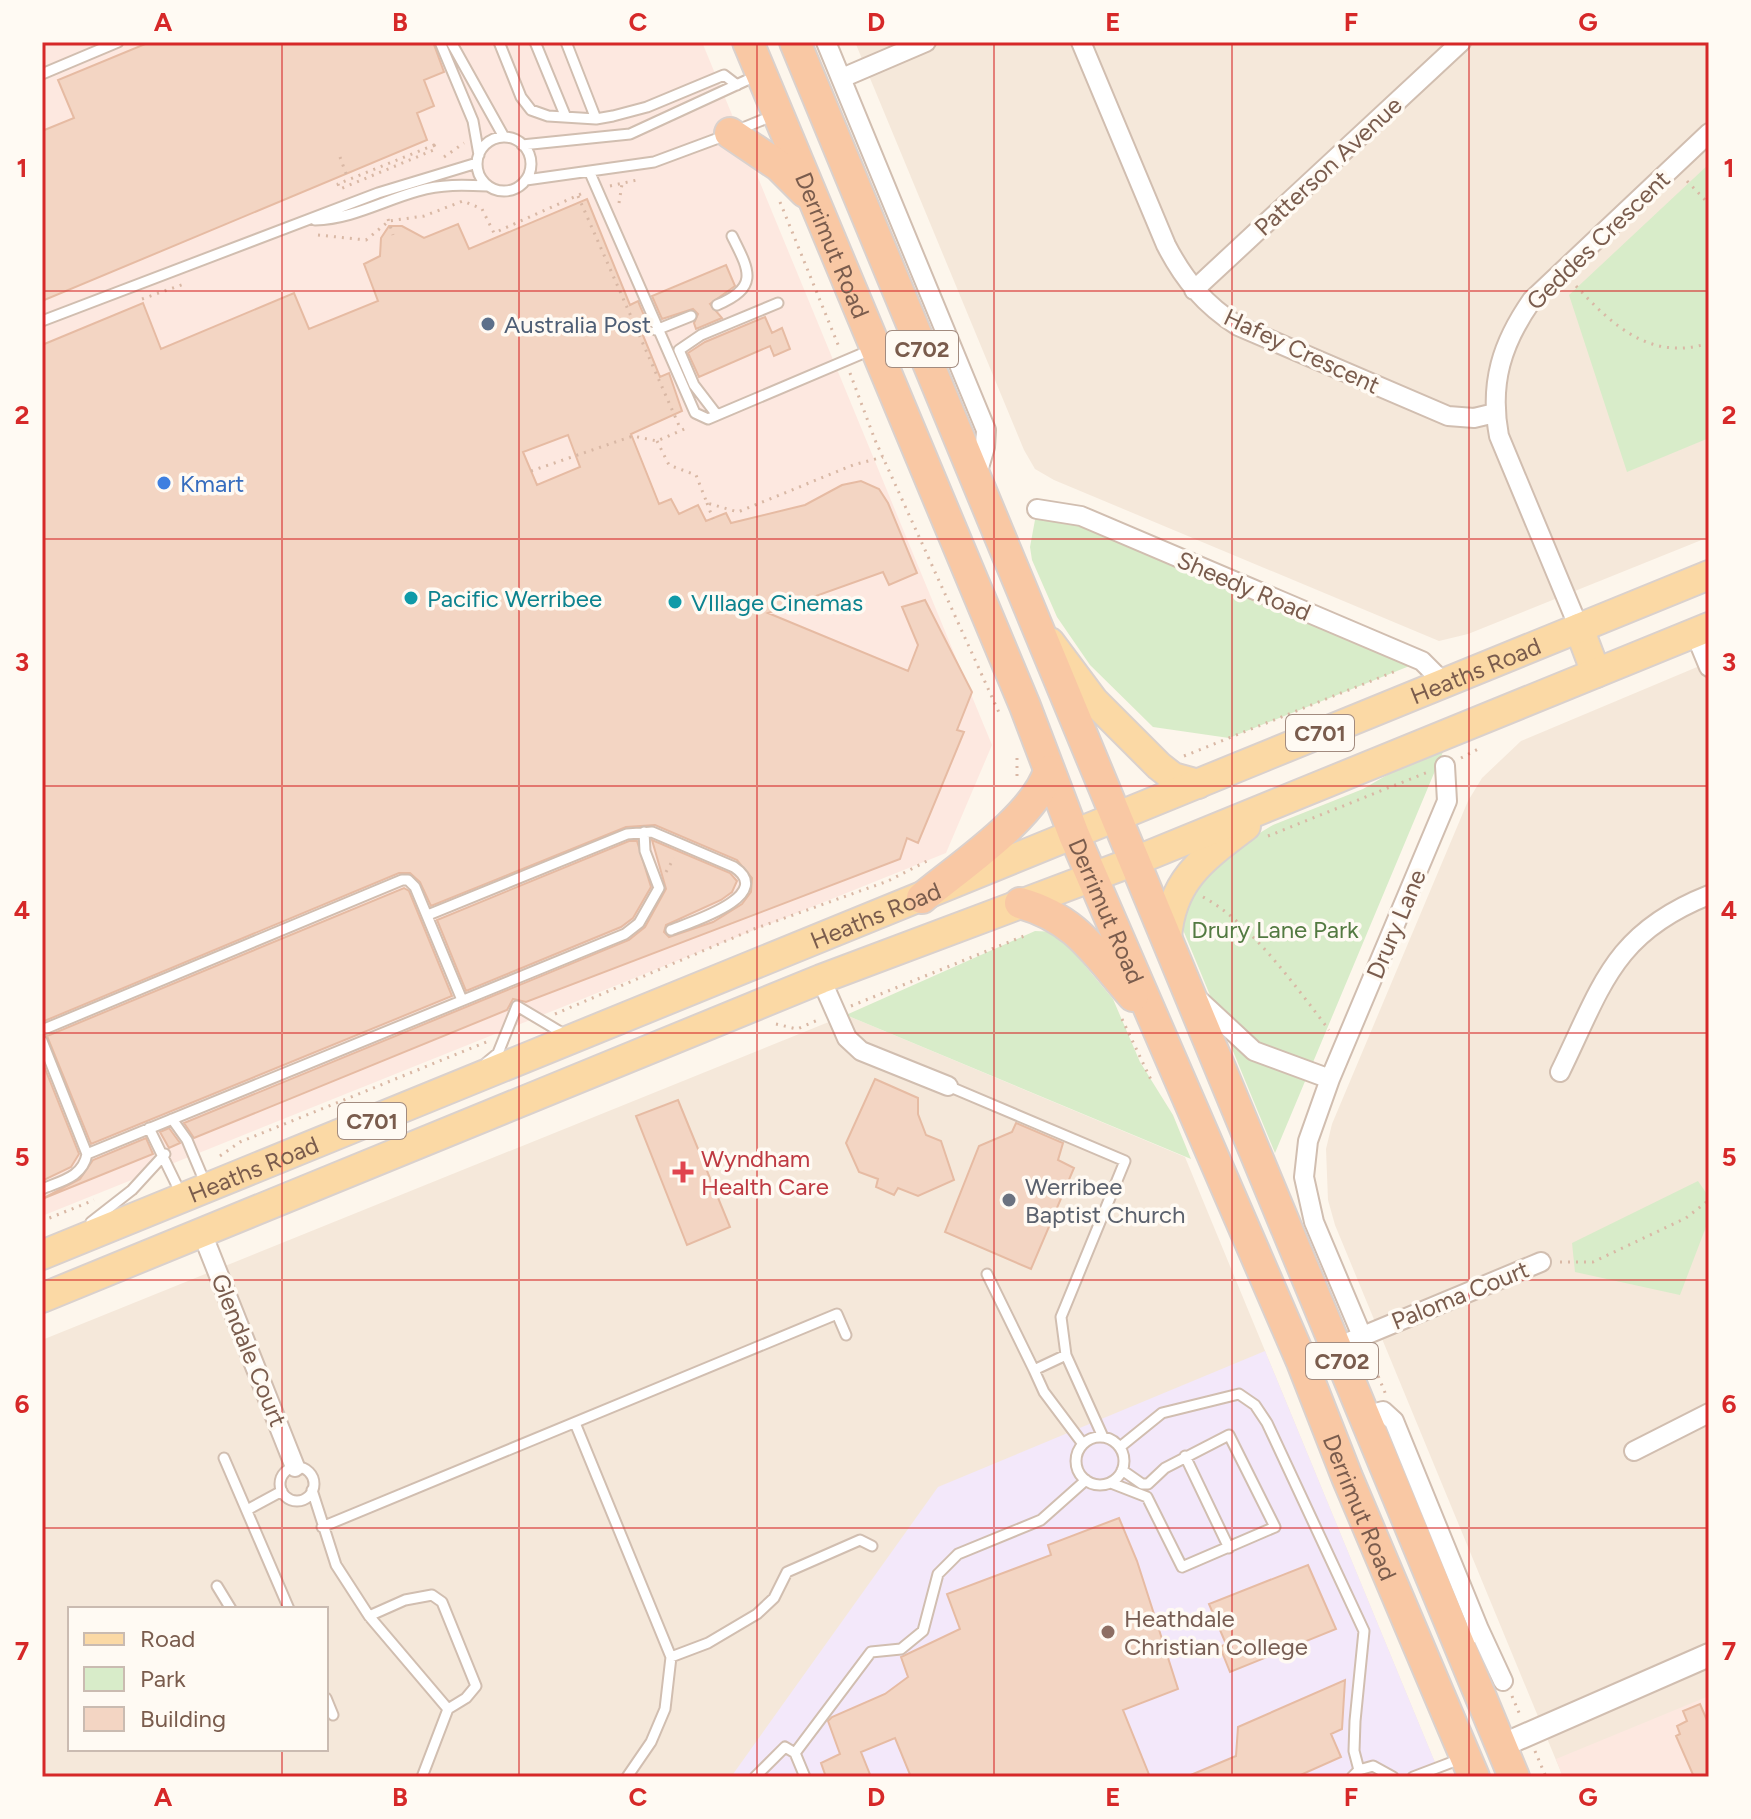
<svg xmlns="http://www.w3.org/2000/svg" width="1751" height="1819" font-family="Figtree,sans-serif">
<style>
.residential{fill:#f5e8da;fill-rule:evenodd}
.commercial{fill:#fde8e0}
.education{fill:#f3e8fa}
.green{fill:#d8ecc9}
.building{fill:#f3d5c3;stroke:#e6bba3;stroke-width:2;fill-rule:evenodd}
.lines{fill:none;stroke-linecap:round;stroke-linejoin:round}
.service-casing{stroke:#d1beb0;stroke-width:13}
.minor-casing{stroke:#d1beb0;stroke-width:22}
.tertiary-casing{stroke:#d1beb0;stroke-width:26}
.primary-casing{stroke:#dad1cd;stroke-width:32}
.trunk-casing{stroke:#dad1cd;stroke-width:34}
.path{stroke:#d9b8a5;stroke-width:3;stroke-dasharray:2 6;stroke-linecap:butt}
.service{stroke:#fff;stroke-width:9}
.minor{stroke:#fff;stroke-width:18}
.tertiary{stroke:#fff;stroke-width:22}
.primary{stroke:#fbd9a5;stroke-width:28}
.trunk{stroke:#f9c8a4;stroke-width:30}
.grid{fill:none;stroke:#d62828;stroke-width:2;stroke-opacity:0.55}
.service-dot{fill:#5c6f8a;stroke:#fffaf3;stroke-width:3}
.shop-dot{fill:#3f7fe0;stroke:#fffaf3;stroke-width:3}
.culture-dot{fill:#0f9aa8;stroke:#fffaf3;stroke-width:3}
.health-dot{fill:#e0444e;stroke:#fffaf3;stroke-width:3}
.worship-dot{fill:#6b7280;stroke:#fffaf3;stroke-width:3}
.education-dot{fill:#8d6e63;stroke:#fffaf3;stroke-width:3}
.labels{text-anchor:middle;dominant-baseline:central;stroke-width:7;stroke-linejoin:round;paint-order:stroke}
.shield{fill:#fffaf3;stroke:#a28b7f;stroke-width:2}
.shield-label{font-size:22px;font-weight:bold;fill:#7a5c4d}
.street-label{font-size:24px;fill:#7a5c4d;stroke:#fffaf3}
.service-label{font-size:24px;fill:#4e5e75;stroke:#fffaf3;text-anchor:start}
.shop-label{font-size:24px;fill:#366cbe;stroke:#fffaf3;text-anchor:start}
.culture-label{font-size:24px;fill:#0d838f;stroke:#fffaf3;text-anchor:start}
.park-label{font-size:24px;fill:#537a41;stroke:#fffaf3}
.health-label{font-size:24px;fill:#be3a42;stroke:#fffaf3;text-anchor:start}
.worship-label{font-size:24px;fill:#5b616d;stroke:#fffaf3;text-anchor:start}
.education-label{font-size:24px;fill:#785e54;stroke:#fffaf3;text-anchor:start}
.neatline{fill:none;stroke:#d62828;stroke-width:3}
.grid-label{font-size:26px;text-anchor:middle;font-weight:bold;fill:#d62828}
</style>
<rect width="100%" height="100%" fill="#fdf6ec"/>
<path class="residential" d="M 855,42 L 1709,42 L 1709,537 L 1468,634 L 1439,641 L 1054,480 L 1035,469 L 1024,450 Z
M 1709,662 L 1709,1777 L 1563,1777 L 1335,1225 L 1328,1200 L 1326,1149 L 1332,1124 L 1468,801 L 1482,778 L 1521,741 Z
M 846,1015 L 1185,1157 L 1441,1777 L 42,1777 L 42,1340 ZM 70,1609 L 326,1609 L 326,1749 L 70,1749 Z"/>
<path class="commercial" d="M 42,42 L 702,42 L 992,745 L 946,853 L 42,1216 Z
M 1709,1696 L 1709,1777 L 1563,1777 L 1556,1759 Z"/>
<path class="education" d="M 1265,1351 L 1441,1777 L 731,1777 L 938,1487 Z"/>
<path class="green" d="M 1709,164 L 1709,438 L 1627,472 L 1569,295 Z
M 1037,509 L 1422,661 L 1229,738 L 1153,727 L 1090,665 L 1057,617 L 1032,560 L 1030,547 Z
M 1445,747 L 1275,1153 L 1179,920 L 1185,896 L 1240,845 L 1273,825 L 1363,789 L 1418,757 Z
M 1035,931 L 1057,932 L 1113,999 L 1140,1062 L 1173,1115 L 1191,1159 L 846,1015 Z
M 1698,1181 L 1709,1197 L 1709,1219 L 1680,1295 L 1575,1272 L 1572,1243 Z"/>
<path class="building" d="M 150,42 L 433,42 L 444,72 L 424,80 L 434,106 L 417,113 L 427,140 L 42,301 L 42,131 L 74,118 L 58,80 Z
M 587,199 L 630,305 L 638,301 L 648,325 L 640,328 L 660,377 L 669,373 L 682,411 L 631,434 L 659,504 L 671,499 L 679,514 L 698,505 L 706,521 L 726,513 L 731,523 L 805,505 L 842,485 L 861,481 L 879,489 L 888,503 L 917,573 L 889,585 L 883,572 L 768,613 L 908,671 L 918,645 L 902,607 L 925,600 L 972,692 L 957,730 L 964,732 L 918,843 L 907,838 L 900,859 L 526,1002 L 513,999 L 507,1010 L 194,1138 L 184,1123 L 629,940 L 645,927 L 666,889 L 652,840 L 730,873 L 737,881 L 732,892 L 721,900 L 666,925 L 664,932 L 669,937 L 713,922 L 742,904 L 751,892 L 752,878 L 737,860 L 655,825 L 626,827 L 431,906 L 420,882 L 410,873 L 399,873 L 42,1022 L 42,345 L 143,303 L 161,349 L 294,293 L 309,329 L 378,301 L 364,264 L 380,256 L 381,238 L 389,226 L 402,226 L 424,238 L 458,224 L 469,249 ZM 568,435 L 580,467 L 537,485 L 523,452 Z
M 726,265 L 735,286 L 710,304 L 722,318 L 696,329 L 694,323 L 698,314 L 693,309 L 662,319 L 652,296 Z
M 765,317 L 772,333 L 782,328 L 790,349 L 774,356 L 770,346 L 699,377 L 688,353 L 705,342 Z
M 629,841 L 637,841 L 651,887 L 633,918 L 621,927 L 466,991 L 437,920 Z
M 404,888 L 409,891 L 452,996 L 91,1144 L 47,1036 Z
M 42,1061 L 79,1154 L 71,1167 L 42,1181 Z
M 875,1079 L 918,1098 L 918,1114 L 926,1135 L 941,1141 L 954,1180 L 918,1196 L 898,1188 L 894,1195 L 876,1187 L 878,1179 L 859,1172 L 846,1143 Z
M 678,1100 L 730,1227 L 687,1245 L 636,1116 Z
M 1016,1123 L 1063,1143 L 1058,1160 L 1074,1168 L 1031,1269 L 945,1232 L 979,1146 L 1012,1132 Z
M 169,1128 L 180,1143 L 169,1148 L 160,1132 Z
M 146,1138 L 153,1154 L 42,1199 L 80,1179 L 93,1160 Z
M 1119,1518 L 1137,1561 L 1178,1689 L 1123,1710 L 1150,1777 L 911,1777 L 895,1738 L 861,1752 L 871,1777 L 826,1777 L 821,1763 L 840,1754 L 828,1721 L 832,1717 L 885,1694 L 908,1677 L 901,1657 L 960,1629 L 947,1594 L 1051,1555 L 1048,1545 Z
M 1308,1565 L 1336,1629 L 1230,1672 L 1220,1647 L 1226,1644 L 1209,1604 Z
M 1345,1680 L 1342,1729 L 1331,1734 L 1341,1757 L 1296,1777 L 1186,1777 L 1236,1756 L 1238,1727 Z
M 1700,1704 L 1709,1725 L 1709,1777 L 1694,1777 L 1676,1736 L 1680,1734 L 1677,1726 L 1687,1721 L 1683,1711 Z"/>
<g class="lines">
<defs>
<path id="service" d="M 440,42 L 473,121 L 479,155
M 451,42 L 504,137
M 499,42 L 521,97 L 531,110 L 548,116 L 596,119 L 613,116 L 647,107 L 724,75 L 737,85
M 535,42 L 565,115
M 566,42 L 596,119
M 42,74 L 118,42
M 738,130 L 772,116
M477 164a27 27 0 1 1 54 0a27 27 0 1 1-54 0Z
M 522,145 L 630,134 L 758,75
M 590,173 L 695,413 L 708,419 L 873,349
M 526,180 L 654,162 L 724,136
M 315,220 C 352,219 382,201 418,191 C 441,184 464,185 488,186
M 717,305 C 760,287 749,270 732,236
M 42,321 L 378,193 L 477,163
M 656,330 L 691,316
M 717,415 L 694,385 L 679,350 L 701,335 L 778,303
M 428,915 L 627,834 L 652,832 L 734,867 C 777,896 688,923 671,930
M 42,1030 L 402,880 L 408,880 L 415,887 L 462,1000
M 42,1041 L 87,1154 C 83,1177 61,1181 42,1189
M 486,1063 L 498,1053 L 517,1006 L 564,1034
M 948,1086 L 1125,1161 L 1061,1317 L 1066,1355 L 1103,1437
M 172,1119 L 187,1140 L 206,1185
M 149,1128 L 182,1196
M 87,1154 L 625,934 L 639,923 L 659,888 L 645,851 L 644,832
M 91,1222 L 132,1190 L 165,1154
M 987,1274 L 1034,1370
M 1066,1355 L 1034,1370 L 1044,1392 L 1083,1444
M 575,1423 L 671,1657 L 665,1709 L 651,1742 L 627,1777
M1076 1461a24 24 0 1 1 48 0a24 24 0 1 1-48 0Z
M 1120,1447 L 1162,1413 L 1239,1394 L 1255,1405 L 1267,1423 L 1364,1631 L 1355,1721 L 1354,1751 L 1359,1770
M 1185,1456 L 1229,1548
M 224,1458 L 289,1609
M280 1484a17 17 0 1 1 34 0a17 17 0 1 1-34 0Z
M 1111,1483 L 1147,1497 L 1182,1567 L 1275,1527 L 1229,1435 L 1165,1468 L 1148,1484 L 1142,1484 L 1122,1470
M 312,1490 L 336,1565 L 369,1616 L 448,1709 L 422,1777
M 247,1510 L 282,1491
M 322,1527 L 837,1314 L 846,1335
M 217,1586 L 231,1609
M 369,1616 L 405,1600 L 432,1595 L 442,1602 L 476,1686 L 466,1698 L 448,1709
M 671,1657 L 708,1643 L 757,1614 L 774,1598 L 787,1572 L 860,1540 L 872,1546
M 326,1698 L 333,1715
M 795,1753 L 871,1652 L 901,1649 L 923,1631 L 938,1574 L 958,1554 L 1041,1520 L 1086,1480
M 755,1777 L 785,1747 L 795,1753 L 805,1777
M 1352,1777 L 1359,1770 L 1373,1766 L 1393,1777
M 1413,1777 L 1463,1758"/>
<path id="minor" d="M 826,42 L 986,430 L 985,447 L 976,478
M 1081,42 L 1166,245 C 1184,280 1205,305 1238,326 L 1448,416 L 1474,418 L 1495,413
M 842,78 L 926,42
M 1194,290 L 1461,42
M 1037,509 L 1081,516 L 1422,661 L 1443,682
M 1579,628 L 1499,436 C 1489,383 1502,343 1532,300 L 1709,133
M 1695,633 L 1709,667
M 821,979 L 847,1038 L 861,1051 L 948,1086
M 1198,999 L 1254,1051 L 1330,1079
M 1560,1072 C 1602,986 1613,933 1709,895
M 202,1233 L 295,1467
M 1362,1336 L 1314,1222 L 1304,1177 L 1308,1141 L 1330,1079 L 1447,801 L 1445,766
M 1351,1341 L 1541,1262
M 1365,1416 L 1383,1411 L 1394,1421 L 1478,1627 L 1459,1644
M 1634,1451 L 1709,1413
M 1478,1627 L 1503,1681"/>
<path id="tertiary" d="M 1501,1746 L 1709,1655"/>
<g id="primary">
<path d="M 1579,628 L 1596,673"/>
<path d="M 1050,642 L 1094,701 L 1159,766 L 1173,777 L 1198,784"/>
<path d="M 1167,938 C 1171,881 1202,859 1246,826"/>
<path id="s1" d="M 42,1255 L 1709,575"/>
<path d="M 42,1298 L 821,979 L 1135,861 L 1709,627"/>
</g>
<g id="trunk">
<path id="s2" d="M 748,42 L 1025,706 L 1074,835 L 1302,1362 L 1347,1477 L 1474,1777"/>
<path d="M 795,42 L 1514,1777"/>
<path d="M 730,133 L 779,166 L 805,192"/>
<path d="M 922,898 C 959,867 1035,817 1049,771"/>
<path d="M 1020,903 C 1077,919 1095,953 1133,996"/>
</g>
</defs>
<use href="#service" class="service-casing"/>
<use href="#minor" class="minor-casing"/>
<use href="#tertiary" class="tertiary-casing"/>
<use href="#primary" class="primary-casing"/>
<use href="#trunk" class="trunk-casing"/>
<path class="path" d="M 434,145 L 436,149 L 340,189 L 338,184 Z
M 340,157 L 348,179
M 444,157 L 464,143
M 1687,181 L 1709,204
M 610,186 L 637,180
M 578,196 L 681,430
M 780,202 L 839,347
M 619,203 L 622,184
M 388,219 L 393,235
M 318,235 L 366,240 L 389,221 L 424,216 L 463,201 L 482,209 L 494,233 L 583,193
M 1576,286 C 1612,325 1651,362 1709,343
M 142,299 L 184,284
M 850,373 L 875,440 L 1001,717
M 657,441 L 669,465 L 696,475 L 707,503 L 738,512 L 853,465 L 883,457
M 531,471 L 633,436 L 657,441 L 689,427
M 707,503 L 713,519
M 1184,756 L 1396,671
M 1017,758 L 1017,778
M 1461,758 L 1482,747
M 1268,836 L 1428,772
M 666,872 L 674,858
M 1203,897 C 1250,922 1297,988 1329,1030
M 851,1006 L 1029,934
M 555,1014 L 754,929 L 888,881 L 929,860
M 1122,1019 L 1153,1084
M 776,1024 L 797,1029 L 818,1020
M 220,1156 L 240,1142 L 489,1041
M 42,1221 L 94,1200
M 1560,1262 L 1593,1262 L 1686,1218 L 1709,1200
M 1369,1354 L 1386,1395
M 1512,1696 L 1520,1715
M 1535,1751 L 1546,1777"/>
<use href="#service" class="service"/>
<use href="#minor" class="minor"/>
<use href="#tertiary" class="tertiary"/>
<use href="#primary" class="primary"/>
<use href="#trunk" class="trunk"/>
</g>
<path class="grid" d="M 282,42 L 282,1609M 519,42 L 519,1777M 757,42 L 757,1777M 994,42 L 994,1777M 1232,42 L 1232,1777M 1469,42 L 1469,1777M 42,291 L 1709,291M 42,539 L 1709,539M 42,786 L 1709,786M 42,1033 L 1709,1033M 42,1280 L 1709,1280M 42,1528 L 1709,1528M 282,1749 L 282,1777"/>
<circle class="service-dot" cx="488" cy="324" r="8"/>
<circle class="shop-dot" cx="164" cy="483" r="8"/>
<g class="culture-dot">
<circle cx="411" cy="598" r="8"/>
<circle cx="675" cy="602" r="8"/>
</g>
<path class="health-dot" d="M679 1160h8v8h8v8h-8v8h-8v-8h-8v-8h8z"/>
<circle class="worship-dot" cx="1009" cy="1200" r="8"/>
<circle class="education-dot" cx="1108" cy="1632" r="8"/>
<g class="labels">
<g class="shield">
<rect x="886" y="331" width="72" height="36" rx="6"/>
<rect x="1286" y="715" width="68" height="36" rx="6"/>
<rect x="338" y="1103" width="68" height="36" rx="6"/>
<rect x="1306" y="1343" width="72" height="36" rx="6"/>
</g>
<g class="shield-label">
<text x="922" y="349">C702</text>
<text x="1320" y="733">C701</text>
<text x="372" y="1121">C701</text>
<text x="1342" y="1361">C702</text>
</g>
<g class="street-label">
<text transform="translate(1328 166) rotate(-43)">Patterson Avenue</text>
<text transform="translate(1598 240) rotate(-44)">Geddes Crescent</text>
<text stroke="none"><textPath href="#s2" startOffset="220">Derrimut Road</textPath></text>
<text transform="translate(1302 351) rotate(25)">Hafey Crescent</text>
<text transform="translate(1244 586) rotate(23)">Sheedy Road</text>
<text stroke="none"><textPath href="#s1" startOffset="1548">Heaths Road</textPath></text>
<text stroke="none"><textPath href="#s2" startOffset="940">Derrimut Road</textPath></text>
<text stroke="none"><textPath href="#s1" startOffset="900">Heaths Road</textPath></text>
<text transform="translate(1396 924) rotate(-67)">Drury Lane</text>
<text stroke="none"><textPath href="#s1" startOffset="228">Heaths Road</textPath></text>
<text transform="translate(1460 1295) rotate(-22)">Paloma Court</text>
<text transform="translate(249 1350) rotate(68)">Glendale Court</text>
<text stroke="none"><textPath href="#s2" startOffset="1588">Derrimut Road</textPath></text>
</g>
<g class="service-label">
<text x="504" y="324">Australia Post</text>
</g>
<g class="shop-label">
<text x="180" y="483">Kmart</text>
</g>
<g class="culture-label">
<text x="427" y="598">Pacific Werribee</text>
<text x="691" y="602">VIllage Cinemas</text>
</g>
<g class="park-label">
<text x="1275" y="929">Drury Lane Park</text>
</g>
<g class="health-label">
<text x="701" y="1158">Wyndham<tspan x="701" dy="28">Health Care</tspan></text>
</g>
<g class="worship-label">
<text x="1025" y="1186">Werribee<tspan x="1025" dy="28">Baptist Church</tspan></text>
</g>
<g class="education-label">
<text x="1124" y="1618">Heathdale<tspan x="1124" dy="28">Christian College</tspan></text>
</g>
</g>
<rect width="1751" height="1819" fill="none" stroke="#fffaf3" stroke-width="88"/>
<rect x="68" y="1607" width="260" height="144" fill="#fffaf3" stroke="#cabbb1" stroke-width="2"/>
<rect x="84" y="1633" width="40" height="12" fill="#fbd9a5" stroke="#cabbb1" stroke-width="2"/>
<text x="140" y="1647" font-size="24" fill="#7a5c4d">Road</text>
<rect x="84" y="1667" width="40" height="24" fill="#d8ecc9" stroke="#cabbb1" stroke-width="2"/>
<text x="140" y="1687" font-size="24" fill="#7a5c4d">Park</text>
<rect x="84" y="1707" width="40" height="24" fill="#f3d5c3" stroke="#cabbb1" stroke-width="2"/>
<text x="140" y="1727" font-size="24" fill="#7a5c4d">Building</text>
<rect x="44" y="44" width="1663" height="1731" class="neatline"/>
<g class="grid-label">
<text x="163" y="31">A</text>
<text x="400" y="31">B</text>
<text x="638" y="31">C</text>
<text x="876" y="31">D</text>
<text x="1113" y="31">E</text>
<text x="1351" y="31">F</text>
<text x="1588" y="31">G</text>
<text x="22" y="177">1</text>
<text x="1729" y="177">1</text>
<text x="22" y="424">2</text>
<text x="1729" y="424">2</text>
<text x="22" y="671">3</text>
<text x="1729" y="671">3</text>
<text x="22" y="919">4</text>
<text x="1729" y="919">4</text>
<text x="22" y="1166">5</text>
<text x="1729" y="1166">5</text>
<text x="22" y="1413">6</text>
<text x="1729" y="1413">6</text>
<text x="22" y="1660">7</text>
<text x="1729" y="1660">7</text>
<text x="163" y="1806">A</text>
<text x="400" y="1806">B</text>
<text x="638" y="1806">C</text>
<text x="876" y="1806">D</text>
<text x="1113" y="1806">E</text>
<text x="1351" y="1806">F</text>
<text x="1588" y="1806">G</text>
</g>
</svg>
